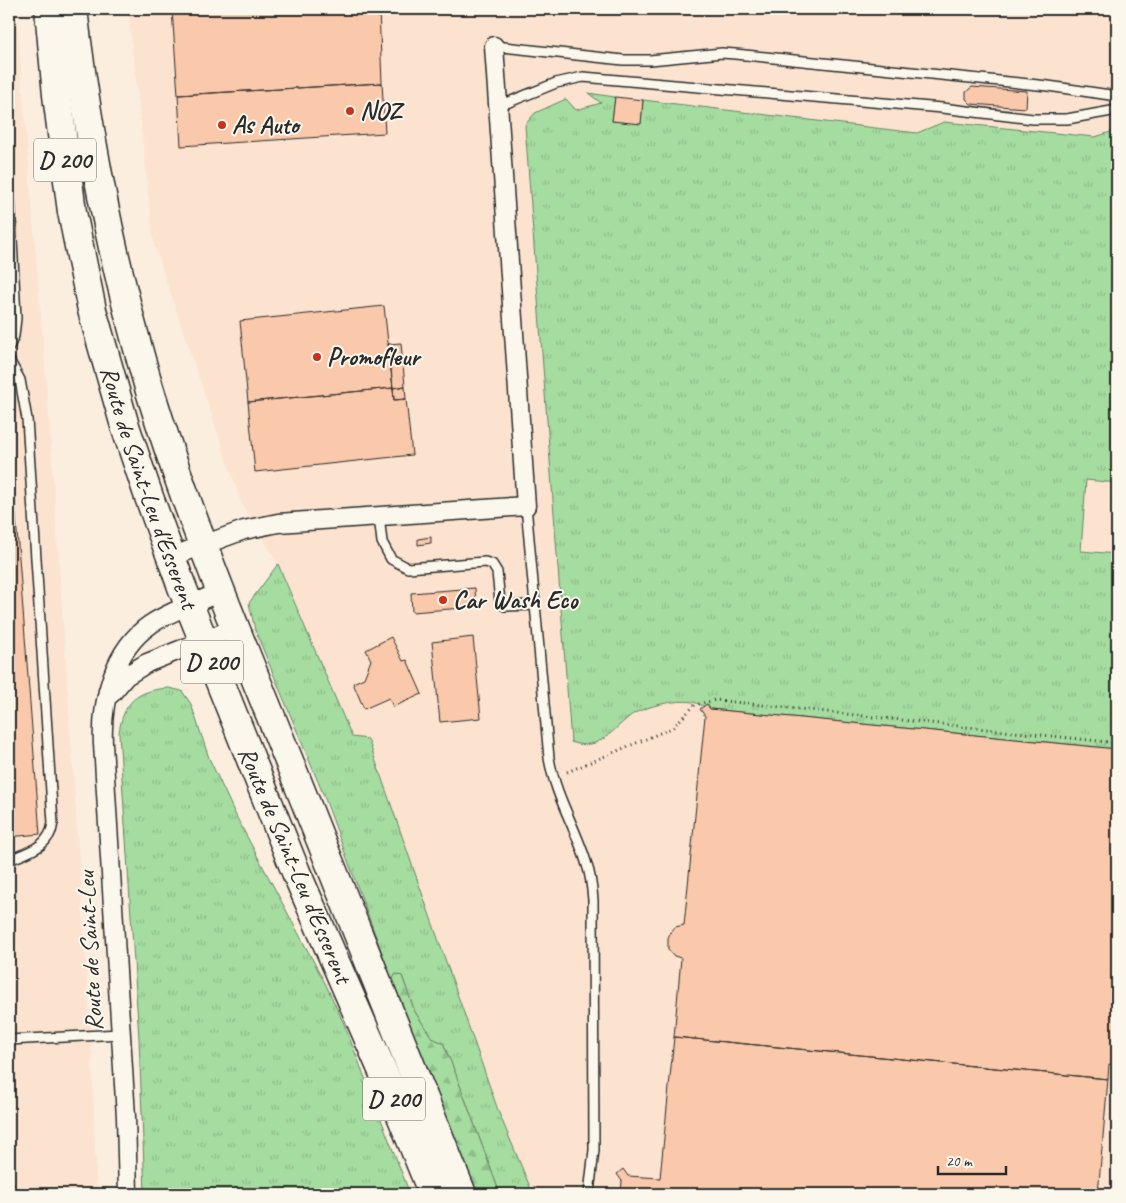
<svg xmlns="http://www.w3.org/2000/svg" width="1126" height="1203" font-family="Caveat,sans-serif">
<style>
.built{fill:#fbe3cf}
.grass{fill:url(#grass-tufts);stroke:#688466}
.forest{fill:url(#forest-firs);stroke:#688466}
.building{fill:#fac8aa;stroke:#2b2b2b}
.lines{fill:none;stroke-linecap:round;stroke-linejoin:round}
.lane-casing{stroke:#2b2b2b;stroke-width:12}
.street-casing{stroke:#2b2b2b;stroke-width:21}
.primary-casing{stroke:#2b2b2b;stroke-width:31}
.path{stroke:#2b2b2b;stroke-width:3;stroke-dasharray:1 4;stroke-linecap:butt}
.lane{stroke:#fbf7ec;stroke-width:9}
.street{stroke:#fbf7ec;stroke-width:18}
.primary{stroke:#fbf7ec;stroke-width:28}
.poi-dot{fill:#c8321e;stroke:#fbf7ec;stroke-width:2}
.labels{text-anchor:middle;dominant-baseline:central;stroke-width:4;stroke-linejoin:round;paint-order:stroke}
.shield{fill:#fbf7ec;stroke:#696865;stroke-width:1}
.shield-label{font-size:24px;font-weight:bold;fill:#2b2b2b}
.poi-label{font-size:25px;font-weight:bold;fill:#2b2b2b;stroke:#fbf7ec;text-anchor:start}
.street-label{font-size:25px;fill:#2b2b2b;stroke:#fbf7ec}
</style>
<defs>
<pattern id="grass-tufts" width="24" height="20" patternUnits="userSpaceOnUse" patternTransform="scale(1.25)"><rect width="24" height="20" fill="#a5dca0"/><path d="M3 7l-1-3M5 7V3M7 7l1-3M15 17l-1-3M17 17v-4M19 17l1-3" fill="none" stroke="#8ebd8a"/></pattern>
<pattern id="forest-firs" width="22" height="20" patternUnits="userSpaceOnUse" patternTransform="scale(1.25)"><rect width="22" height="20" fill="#a5dca0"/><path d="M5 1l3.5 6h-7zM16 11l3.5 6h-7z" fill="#8ebd8a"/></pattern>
</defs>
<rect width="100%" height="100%" fill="#fbeedf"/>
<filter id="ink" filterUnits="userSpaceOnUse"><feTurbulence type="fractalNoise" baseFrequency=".02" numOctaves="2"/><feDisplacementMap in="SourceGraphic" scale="10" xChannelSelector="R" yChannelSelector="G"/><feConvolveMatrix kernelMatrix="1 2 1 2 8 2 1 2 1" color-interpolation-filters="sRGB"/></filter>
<g filter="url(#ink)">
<path class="built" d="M 9,9 L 16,9 L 48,403 L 91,1036 L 97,1194 L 9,1194 Z
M 128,9 L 1117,9 L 1117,1194 L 533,1194 L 499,1113 L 352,737 L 278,564 L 241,502 L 154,245 Z"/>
<path class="grass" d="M 588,93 L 615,97 L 612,121 L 641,123 L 643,100 L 917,133 L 944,122 L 1095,137 L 1117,130 L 1117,483 L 1086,480 L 1081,551 L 1117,554 L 1117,749 L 710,709 C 705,707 698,703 693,702 C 676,699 647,706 633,714 C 613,728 600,753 571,742 L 525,125 L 535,113 L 566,99 L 576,110 L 601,103 Z
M 278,564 L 352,737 L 368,739 L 499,1113 L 533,1194 L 500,1194 L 455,1072 L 443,1043 L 432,1038 L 415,1012 L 402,976 L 396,974 L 392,980 L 324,796 L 255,630 L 249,603 Z
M 169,688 L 182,691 L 191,704 L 209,758 L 237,818 L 326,985 L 344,1024 L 410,1194 L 145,1194 L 139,1038 L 119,733 C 123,702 137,690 169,688 Z"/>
<path class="forest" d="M 396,974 L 402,976 L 415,1012 L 432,1038 L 443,1043 L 455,1072 L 500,1194 L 475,1194 L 392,980 Z"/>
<path class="building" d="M 172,9 L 379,9 L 382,83 L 178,95 Z
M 382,83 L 385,133 L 181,146 L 178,95 Z
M 972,87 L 1027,91 L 1026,108 L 971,104 L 966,99 L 966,92 Z
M 615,97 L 643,100 L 641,124 L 612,121 Z
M 384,306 L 393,388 L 248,402 L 240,321 Z
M 401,343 L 405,386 L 393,388 L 388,344 Z
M 405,386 L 406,399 L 394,400 L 393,388 Z
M 393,388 L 394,400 L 406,399 L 412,455 L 255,472 L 248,402 Z
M 9,426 L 40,834 L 9,837 Z
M 431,537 L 431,543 L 418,545 L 418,539 Z
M 475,588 L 476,607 L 412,612 L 411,593 Z
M 391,637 L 403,661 L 407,660 L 422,694 L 393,707 L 389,698 L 364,709 L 353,683 L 364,678 L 371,660 L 366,650 Z
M 473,637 L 481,718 L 440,722 L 432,642 Z
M 707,704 L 710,709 L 1117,749 L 1117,1065 L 1109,1064 L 1108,1079 L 674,1037 L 681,958 L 674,956 L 668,949 L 668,938 L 670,933 L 675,927 L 684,925 L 705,716 L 700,709 Z
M 674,1037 L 1108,1079 L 1098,1194 L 621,1194 L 622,1181 L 617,1174 L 623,1169 L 628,1176 L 660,1178 Z"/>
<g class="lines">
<defs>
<path id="lane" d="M 494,46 L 623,60 L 650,60 L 722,53 L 735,54 L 1048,86 L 1117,96
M 499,106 L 556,83 L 583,77 L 942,108 L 1033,119 L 1067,119 L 1117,110
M 9,192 L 10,199 L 16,318 L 14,336 L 9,347
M 9,360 L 20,380 L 27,419 L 53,823 C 50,847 28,852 9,860
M 526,506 L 549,758 C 556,799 576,827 587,865 C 591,876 592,888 593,900 L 594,1150 L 589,1194
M 379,516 L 382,542 L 391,559 L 408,568 L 485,562 L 492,564 L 497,572 L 500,602 L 505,606 L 535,605
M 9,1040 L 120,1034
M 9,1187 L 9,1194"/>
<path id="street" d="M 171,557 L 244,530 L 278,523 L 526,506 L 494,46
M 111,694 L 126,676 L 147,663 L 235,628
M 128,1194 L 126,1117 L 103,744 C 101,701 113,650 151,624 C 173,610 197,602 221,592"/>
<g id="primary">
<path id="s1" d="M 49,9 L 57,95 L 72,212 L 92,310 L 125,426 L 149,497 L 182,587 L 296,872 L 387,1081 L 433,1194"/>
<path d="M 73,9 C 88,138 113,266 150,391 C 188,515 238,636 287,756 C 345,902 404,1048 462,1194"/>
</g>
</defs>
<use href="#lane" class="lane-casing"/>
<use href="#street" class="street-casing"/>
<use href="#primary" class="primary-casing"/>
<path class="path" d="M 567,772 L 672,728 L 695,705 L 715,700 L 1117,743"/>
<use href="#lane" class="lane"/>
<use href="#street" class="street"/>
<use href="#primary" class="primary"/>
</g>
</g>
<g class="poi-dot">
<circle cx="350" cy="111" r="5"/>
<circle cx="222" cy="125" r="5"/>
<circle cx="317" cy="357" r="5"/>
<circle cx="443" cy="600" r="5"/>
</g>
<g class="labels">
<g class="shield">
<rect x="34" y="138.5" width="62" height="43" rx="4"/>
<rect x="181" y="640.5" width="62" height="43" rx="4"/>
<rect x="363" y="1077.5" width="62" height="43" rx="4"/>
</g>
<g class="shield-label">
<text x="65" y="160">D 200</text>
<text x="212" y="662">D 200</text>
<text x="394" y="1099">D 200</text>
</g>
<g class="poi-label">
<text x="360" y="111">NOZ</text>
<text x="232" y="125">As Auto</text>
<text x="327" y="357">Promofleur</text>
<text x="453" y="600">Car Wash Eco</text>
</g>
<g class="street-label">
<text stroke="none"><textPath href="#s1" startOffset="491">Route de Saint-Leu d'Esserent</textPath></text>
<text transform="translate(295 865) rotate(67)">Route de Saint-Leu d'Esserent</text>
<text transform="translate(90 951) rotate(-93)">Route de Saint-Leu</text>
</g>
</g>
<rect width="1126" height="1203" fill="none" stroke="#fbf7ec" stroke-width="30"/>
<rect x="15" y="15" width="1096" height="1173" fill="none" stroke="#2b2b2b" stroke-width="2" filter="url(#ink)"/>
<path d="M938 1166v8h68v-8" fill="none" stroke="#2b2b2b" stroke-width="2.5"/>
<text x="946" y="1166" font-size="15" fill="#2b2b2b" stroke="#fbf7ec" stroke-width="4" paint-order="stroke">20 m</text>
</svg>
